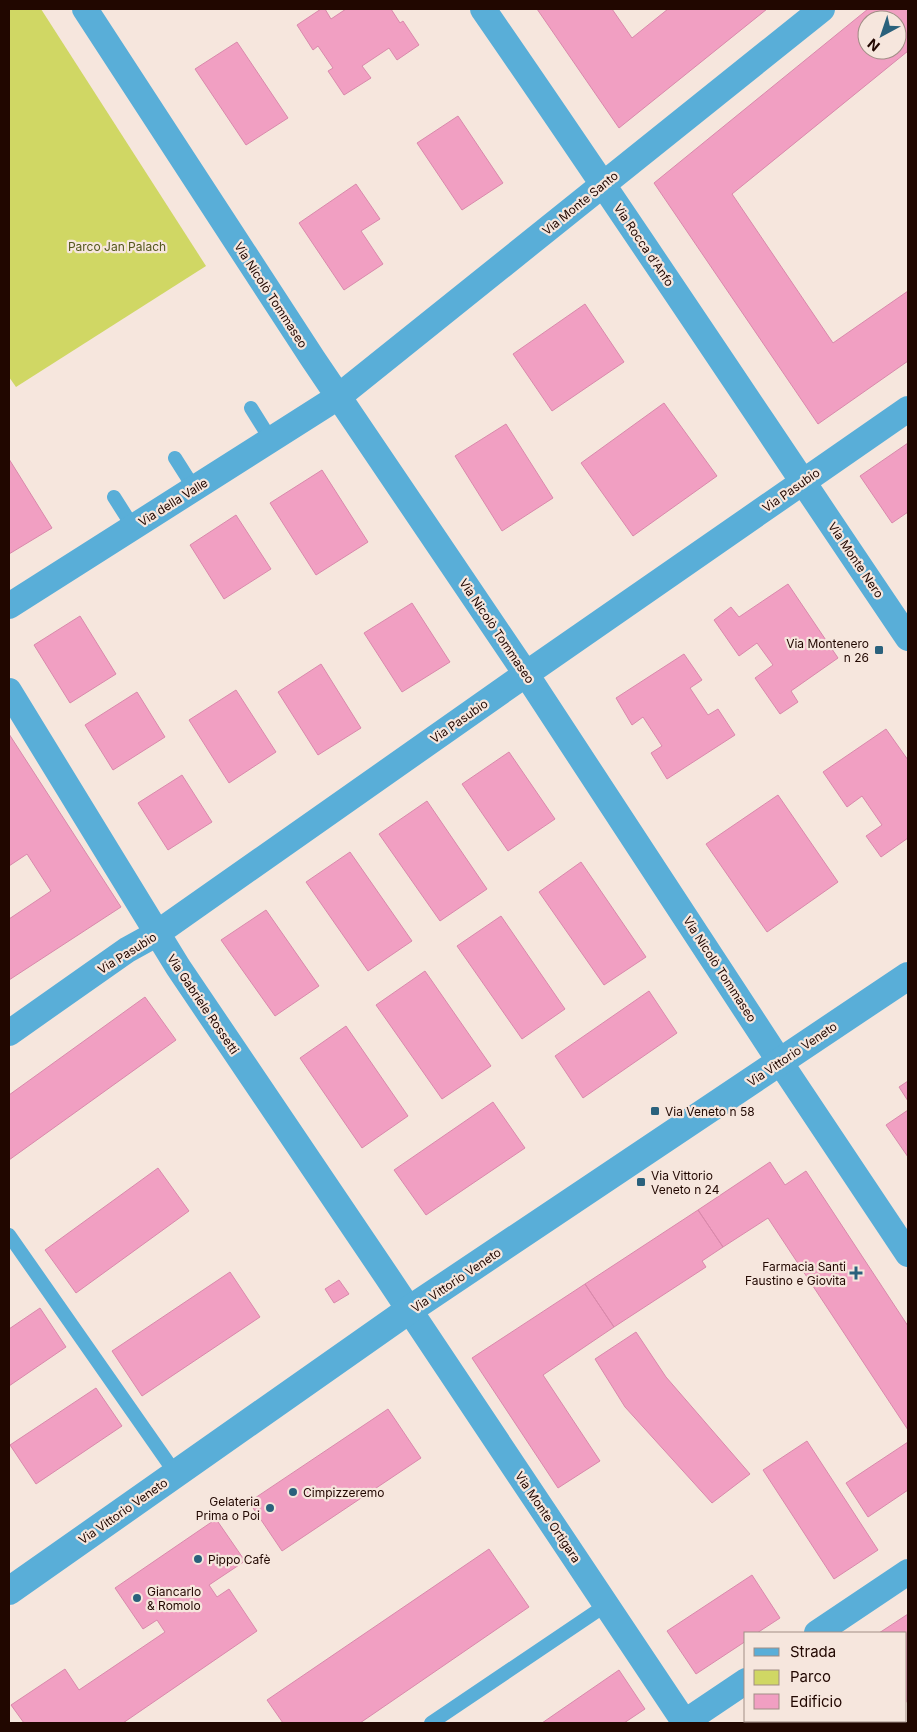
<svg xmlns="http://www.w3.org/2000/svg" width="917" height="1732" font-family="Inter,sans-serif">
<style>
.green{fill:#d0d764}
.building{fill:#f19fc2;stroke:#d989ab;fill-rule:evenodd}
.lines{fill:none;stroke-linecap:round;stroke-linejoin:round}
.service{stroke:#59aed8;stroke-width:14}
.minor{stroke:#59aed8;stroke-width:26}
.tertiary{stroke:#59aed8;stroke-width:28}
.poi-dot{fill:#2a617c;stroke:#f6e6dd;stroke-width:2}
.labels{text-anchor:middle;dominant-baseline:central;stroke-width:4.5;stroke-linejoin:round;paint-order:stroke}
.street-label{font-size:12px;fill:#210700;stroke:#f6e6dd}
.park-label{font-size:12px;fill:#53571d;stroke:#f6e6dd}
.poi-label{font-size:12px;fill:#210700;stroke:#f6e6dd;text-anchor:start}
</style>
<rect width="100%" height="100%" fill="#f6e6dd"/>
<path class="green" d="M 9,9 L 41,9 L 206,266 L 16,387 L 9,377 Z"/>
<path class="building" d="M 321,9 L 325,9 L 331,19 L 346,9 L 391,9 L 400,23 L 403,21 L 419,45 L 397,60 L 389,48 L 362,66 L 371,78 L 344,95 L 328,71 L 333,68 L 318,46 L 313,50 L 297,25 Z
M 537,9 L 612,9 L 632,38 L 668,9 L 767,9 L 619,128 Z
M 868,9 L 908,9 L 908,51 L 732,194 L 833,343 L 908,291 L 908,361 L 818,424 L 654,183 ZM 867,20 L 897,20 L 897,50 L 867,50 Z
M 237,42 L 288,118 L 246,145 L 195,69 Z
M 458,116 L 503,183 L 462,210 L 417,143 Z
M 356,184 L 380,219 L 361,231 L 383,264 L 344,290 L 299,223 Z
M 585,304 L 624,362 L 552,411 L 513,354 Z
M 664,403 L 717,476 L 633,536 L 581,463 Z
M 506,424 L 553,498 L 502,531 L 455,456 Z
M 908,443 L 908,512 L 892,523 L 860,476 Z
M 9,459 L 52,528 L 9,554 Z
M 322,470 L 368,542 L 316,575 L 270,503 Z
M 236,515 L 271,569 L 224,599 L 190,545 Z
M 788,584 L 838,658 L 791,691 L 798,702 L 780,714 L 755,678 L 773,665 L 757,643 L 739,656 L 714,620 L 731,607 L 739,617 Z
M 412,603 L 450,662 L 402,692 L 364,633 Z
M 80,616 L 116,674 L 70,703 L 34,645 Z
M 684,654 L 702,680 L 690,688 L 708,715 L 718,709 L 735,735 L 667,779 L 651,753 L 662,746 L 643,717 L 632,725 L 616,698 Z
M 321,664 L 361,728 L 318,755 L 278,692 Z
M 236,690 L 276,752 L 229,783 L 189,720 Z
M 137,692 L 165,737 L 113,770 L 85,725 Z
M 886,729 L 908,760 L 908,838 L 881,857 L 866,836 L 882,825 L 862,796 L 847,807 L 823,772 Z
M 9,734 L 121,907 L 9,980 L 9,919 L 51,891 L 27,854 L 9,866 Z
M 509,752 L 555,819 L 508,851 L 462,784 Z
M 182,775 L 212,822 L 168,850 L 138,803 Z
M 778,795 L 838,882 L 767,932 L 706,844 Z
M 427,801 L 487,889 L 440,921 L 379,834 Z
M 350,852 L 412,941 L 368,971 L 306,882 Z
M 581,862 L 646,957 L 604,985 L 539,892 Z
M 266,910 L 319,986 L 275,1016 L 221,940 Z
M 501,916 L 565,1009 L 522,1039 L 457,946 Z
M 425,971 L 491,1066 L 442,1099 L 376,1005 Z
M 649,991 L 677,1033 L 583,1098 L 555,1056 Z
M 145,997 L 176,1040 L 9,1160 L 9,1095 Z
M 346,1026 L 408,1116 L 362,1148 L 300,1058 Z
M 908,1081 L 908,1101 L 899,1087 Z
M 493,1102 L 525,1148 L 426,1215 L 394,1170 Z
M 908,1110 L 908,1157 L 886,1125 Z
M 770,1162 L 785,1185 L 806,1171 L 908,1326 L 908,1430 L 768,1218 L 723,1247 L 698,1210 Z
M 158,1168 L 189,1211 L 76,1293 L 45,1250 Z
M 698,1210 L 723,1247 L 702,1261 L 706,1267 L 614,1327 L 585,1284 Z
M 230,1272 L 260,1317 L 142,1396 L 112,1351 Z
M 339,1280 L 349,1294 L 334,1303 L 325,1289 Z
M 585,1284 L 614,1327 L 543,1375 L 600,1461 L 558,1488 L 472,1358 Z
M 40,1308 L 66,1347 L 9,1386 L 9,1329 Z
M 636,1332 L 666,1377 L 750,1474 L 712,1503 L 625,1407 L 595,1359 Z
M 96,1388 L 122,1426 L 36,1484 L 10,1445 Z
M 388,1409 L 421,1458 L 282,1551 L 249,1502 Z
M 807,1441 L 878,1550 L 834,1579 L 763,1470 Z
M 908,1442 L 908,1490 L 868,1517 L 846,1483 Z
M 216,1519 L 245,1561 L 209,1585 L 217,1597 L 229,1589 L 257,1631 L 123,1723 L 24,1723 L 11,1705 L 65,1669 L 79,1690 L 165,1632 L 157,1620 L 143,1629 L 115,1588 Z
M 489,1549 L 529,1607 L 360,1723 L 283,1723 L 267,1700 Z
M 752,1575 L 780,1618 L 757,1633 L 746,1633 L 746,1641 L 696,1674 L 667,1631 Z
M 908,1614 L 908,1704 L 906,1700 L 906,1633 L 879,1633 Z
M 619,1670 L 645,1709 L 624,1723 L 542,1723 Z
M 752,1721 L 853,1721 L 849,1723 L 748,1723 Z"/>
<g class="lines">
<path class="service" d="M 251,408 L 271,440
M 175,458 L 194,488
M 114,497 L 133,527
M 9,1235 L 176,1474
M 431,1723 L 606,1605"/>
<path class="minor" d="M 85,9 L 313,359 L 526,674 L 780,1062 L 908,1254
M 483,9 C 627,217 766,428 908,638
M 9,606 L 338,397 L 822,9
M 9,691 L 178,967 L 386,1275 L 685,1723
M 9,1033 L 127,950 L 156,934 L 526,674 L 908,409
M 817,1633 L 908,1572
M 685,1722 L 746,1681"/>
<path class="tertiary" d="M 9,1591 L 409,1310 L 908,976"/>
</g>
<g class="poi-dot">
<rect x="874" y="645" width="10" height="10" rx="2.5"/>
<rect x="650" y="1106" width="10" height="10" rx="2.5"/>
<rect x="636" y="1177" width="10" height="10" rx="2.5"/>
<path d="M853.5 1265.5h5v5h5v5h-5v5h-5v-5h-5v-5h5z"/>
<circle cx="293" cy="1492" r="5"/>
<circle cx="270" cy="1508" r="5"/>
<circle cx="198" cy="1559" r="5"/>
<circle cx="137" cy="1598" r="5"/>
</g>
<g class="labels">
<g class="street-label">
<text transform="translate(580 203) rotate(-39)">Via Monte Santo</text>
<text transform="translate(644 245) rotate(56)">Via Rocca d'Anfo</text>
<text transform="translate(271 295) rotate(57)">Via Nicolò Tommaseo</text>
<text transform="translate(791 490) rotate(-35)">Via Pasubio</text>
<text transform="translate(173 502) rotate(-32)">Via della Valle</text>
<text transform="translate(856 560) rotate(56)">Via Monte Nero</text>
<text transform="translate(497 631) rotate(56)">Via Nicolò Tommaseo</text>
<text transform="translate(459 721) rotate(-35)">Via Pasubio</text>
<text transform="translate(127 953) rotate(-32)">Via Pasubio</text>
<text transform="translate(720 969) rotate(57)">Via Nicolò Tommaseo</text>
<text transform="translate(203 1004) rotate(56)">Via Gabriele Rossetti</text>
<text transform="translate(792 1054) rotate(-34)">Via Vittorio Veneto</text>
<text transform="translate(456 1280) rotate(-34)">Via Vittorio Veneto</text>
<text transform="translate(123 1511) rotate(-35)">Via Vittorio Veneto</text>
<text transform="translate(548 1517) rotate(56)">Via Monte Ortigara</text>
</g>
<g class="park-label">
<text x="117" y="246">Parco Jan Palach</text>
</g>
<g class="poi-label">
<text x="869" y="643" text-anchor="end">Via Montenero<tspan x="869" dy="14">n 26</tspan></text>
<text x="665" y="1111">Via Veneto n 58</text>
<text x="651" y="1175">Via Vittorio<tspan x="651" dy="14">Veneto n 24</tspan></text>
<text x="846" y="1266" text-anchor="end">Farmacia Santi<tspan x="846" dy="14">Faustino e Giovita</tspan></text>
<text x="303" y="1492">Cimpizzeremo</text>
<text x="260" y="1501" text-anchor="end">Gelateria<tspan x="260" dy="14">Prima o Poi</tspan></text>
<text x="208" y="1559">Pippo Cafè</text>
<text x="147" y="1591">Giancarlo<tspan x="147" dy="14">&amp; Romolo</tspan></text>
</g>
</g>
<rect width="917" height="1732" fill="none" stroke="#210700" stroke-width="20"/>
<rect x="744" y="1632" width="162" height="90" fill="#f6e6dd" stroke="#a18d85"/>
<rect x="754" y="1648" width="25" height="8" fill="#59aed8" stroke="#a18d85"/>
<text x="790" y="1657" font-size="15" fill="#210700">Strada</text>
<rect x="754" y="1670" width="25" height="15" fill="#d0d764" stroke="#a18d85"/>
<text x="790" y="1682" font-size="15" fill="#210700">Parco</text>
<rect x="754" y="1694" width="25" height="15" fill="#f19fc2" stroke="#a18d85"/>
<text x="790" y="1707" font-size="15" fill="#210700">Edificio</text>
<g transform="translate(882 35) rotate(220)"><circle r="24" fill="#f6e6dd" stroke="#a18d85"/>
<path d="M0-4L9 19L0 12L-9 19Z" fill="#2a617c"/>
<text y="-8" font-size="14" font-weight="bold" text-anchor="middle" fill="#210700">N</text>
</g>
</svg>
